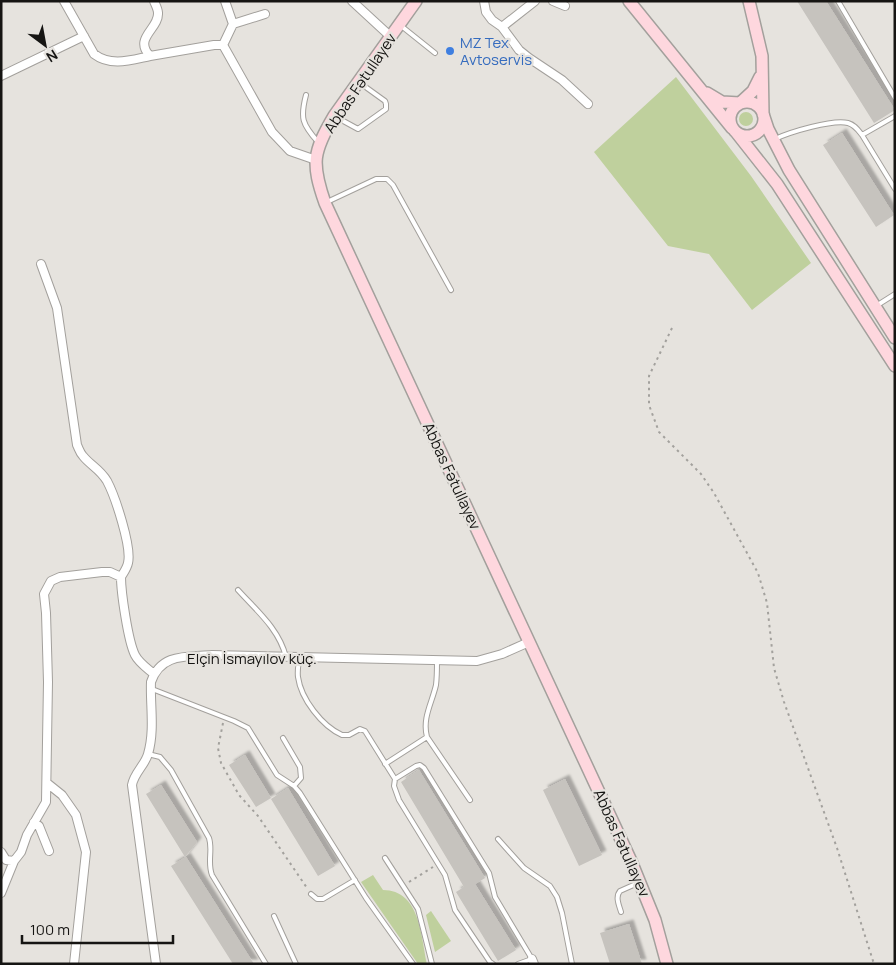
<svg xmlns="http://www.w3.org/2000/svg" width="896" height="965" font-family="Manrope,sans-serif">
<style>
.green{fill:#bfd09d}
.building{fill:#c6c3be;filter:url(#shadow)}
.lines{fill:none;stroke-linecap:round;stroke-linejoin:round}
.lane-casing{stroke:#a3a09c;stroke-width:6}
.street-casing{stroke:#a3a09c;stroke-width:10}
.secondary-casing{stroke:#a3a09c;stroke-width:14}
.path{stroke:#a3a19d;stroke-width:2;stroke-dasharray:2.5 4;stroke-linecap:butt}
.lane{stroke:#fff;stroke-width:4}
.street{stroke:#fff;stroke-width:8}
.secondary{stroke:#fed7de;stroke-width:11}
.shop-dot{fill:#3f7fe0;stroke:#e6e3de;stroke-width:2}
.labels{text-anchor:middle;dominant-baseline:central;stroke-width:4.5;stroke-linejoin:round;paint-order:stroke}
.shop-label{font-size:15px;fill:#366cbe;stroke:#e6e3de;text-anchor:start}
.street-label{font-size:15px;fill:#161513;stroke:#e6e3de}
</style>
<defs>
<filter id="shadow"><feDropShadow dx="4.5" dy="-4.5" stdDeviation="1" flood-color="#0004"/></filter>
</defs>
<rect width="100%" height="100%" fill="#e6e3de"/>
<path class="green" d="M 676,77 L 751,176 L 811,263 L 752,310 L 709,254 L 668,246 L 594,152 Z
M739 119a7 7 0 1 1 14 0a7 7 0 1 1-14 0Z
M 373,875 L 383,890 C 420,890 421,936 427,964 L 418,964 L 361,882 Z
M 431,911 L 451,941 L 435,952 L 426,915 Z"/>
<path class="building" d="M 797,1 L 826,1 L 895,110 L 874,123 Z
M 842,133 L 894,215 L 876,227 L 823,145 Z
M 245,755 L 271,798 L 256,807 L 229,765 Z
M 419,770 L 485,878 L 475,884 L 516,950 L 498,961 L 456,892 L 464,887 L 401,782 Z
M 565,779 L 602,855 L 579,866 L 543,790 Z
M 161,785 L 197,842 L 185,857 L 146,794 Z
M 288,788 L 335,866 L 318,876 L 271,799 Z
M 186,857 L 254,964 L 233,964 L 171,866 Z
M 629,924 L 642,964 L 610,964 L 600,933 Z"/>
<g class="lines">
<defs>
<path id="lane" d="M 838,1 L 895,98
M 400,25 L 435,53
M 306,95 C 300,118 302,124 318,142
M 336,117 L 358,129 L 386,109 L 386,104 L 385,101 L 360,83
M 862,135 L 895,189
M 775,139 C 790,132 833,119 848,123 C 855,125 858,130 862,135 L 895,116
M 327,202 L 376,179 L 387,179 L 393,185 L 451,290
M 876,306 L 895,294
M 238,590 C 257,611 279,629 286,657
M 299,657 C 299,663 297,670 298,677 C 301,699 322,726 342,735 L 349,735 L 360,729 L 365,731 L 395,779 L 394,786 L 399,800 L 445,875 L 455,910 L 490,962 L 493,964
M 437,661 C 437,669 437,677 436,685 C 432,703 422,718 427,737 L 470,800
M 152,689 L 234,721 L 248,728 L 277,775 L 294,786 L 300,793 L 366,898 L 413,964
M 283,738 L 300,767 L 301,778 L 294,786
M 148,754 L 160,757 L 171,770 L 209,838 C 213,850 207,862 212,875 L 266,964
M 385,764 L 427,737
M 395,779 L 416,766 L 420,765 L 424,768 L 489,873 L 495,897 L 532,959 L 518,964
M 498,839 L 524,868 L 550,886 L 557,897 L 562,913 L 572,964
M 385,858 L 418,909 L 432,964
M 311,894 L 317,899 L 323,899 L 355,880
M 621,912 C 619,905 615,897 620,891 L 638,883
M 274,916 L 296,964"/>
<path id="street" d="M 64,1 L 94,54 C 111,67 131,60 150,56
M 154,1 C 155,4 158,9 158,13 C 159,29 133,38 150,56 L 214,45 L 223,45 L 272,132 L 290,151 L 316,160
M 352,1 L 391,37
M 484,1 L 486,12 L 492,20 L 502,27 L 519,50 L 529,58 L 562,80 L 588,104
M 553,1 L 565,6
M 233,24 L 265,14
M 502,27 L 535,1
M 223,45 L 233,24 L 225,1
M 1,76 L 84,36
M 41,264 L 57,308 L 77,445 C 79,449 80,453 83,456 C 90,465 100,469 107,481 C 115,496 132,547 128,563 C 127,568 124,572 121,577
M 47,783 L 62,795 L 76,815 L 86,852 L 74,964
M 34,822 L 39,826 L 49,851
M 1,852 L 6,860 L 14,861
M 1,893 L 14,861 L 21,852 L 27,835 L 46,802 L 48,682 L 46,613 L 44,594 L 51,581 L 60,577 L 102,572 L 110,572 L 121,577 C 121,592 128,641 135,655 C 139,663 147,668 154,674
M 532,959 L 534,964
M 156,964 L 132,785 C 134,773 145,765 148,754 C 155,730 150,705 151,682 C 161,653 186,657 212,655 L 477,661 L 502,654 L 529,642"/>
<path id="secondary" d="M 416,1 L 334,116 C 313,152 311,163 325,203 L 631,861 L 655,920 L 667,964
M 629,1 L 732,128
M 749,1 L 762,56 L 763,114 L 768,129 L 789,170 L 895,338
M 707,93 L 722,102 L 740,103 L 753,91 L 760,77
M730 119a17 17 0 1 1 34 0a17 17 0 1 1-34 0Z
M 736,132 L 777,184 L 895,366"/>
</defs>
<use href="#lane" class="lane-casing"/>
<use href="#street" class="street-casing"/>
<use href="#secondary" class="secondary-casing"/>
<path class="path" d="M 672,328 L 649,376 L 649,405 L 659,432 L 701,474 L 714,493 L 758,573 L 767,603 L 774,668 L 784,702 L 837,848 L 874,964
M 223,723 L 218,748 L 221,763 L 239,795 L 258,816 L 307,888
M 409,882 L 433,867"/>
<use href="#lane" class="lane"/>
<use href="#street" class="street"/>
<use href="#secondary" class="secondary"/>
</g>
<circle class="shop-dot" cx="450" cy="51" r="5"/>
<g class="labels">
<g class="shop-label">
<text x="460" y="42">MZ Tex<tspan x="460" dy="17">Avtoservis</tspan></text>
</g>
<g class="street-label">
<text transform="translate(360 83) rotate(-56)">Abbas Fətullayev</text>
<text transform="translate(452 476) rotate(65)">Abbas Fətullayev</text>
<text x="252" y="658">Elçin İsmayılov küç.</text>
<text transform="translate(622 843) rotate(66)">Abbas Fətullayev</text>
</g>
</g>
<rect width="896" height="965" fill="none" stroke="#161513" stroke-width="5"/>
<g transform="translate(45 45) rotate(148)" stroke="#e6e3de" stroke-width="4" paint-order="stroke">
<path d="M0-4L9 19L0 12L-9 19Z" fill="#161513"/>
<text y="-8" font-size="14" font-weight="bold" text-anchor="middle" fill="#161513">N</text>
</g>
<path d="M22 935v8h151v-8" fill="none" stroke="#161513" stroke-width="2.5"/>
<text x="30" y="935" font-size="15" fill="#161513" stroke="#e6e3de" stroke-width="4" paint-order="stroke">100 m</text>
</svg>
